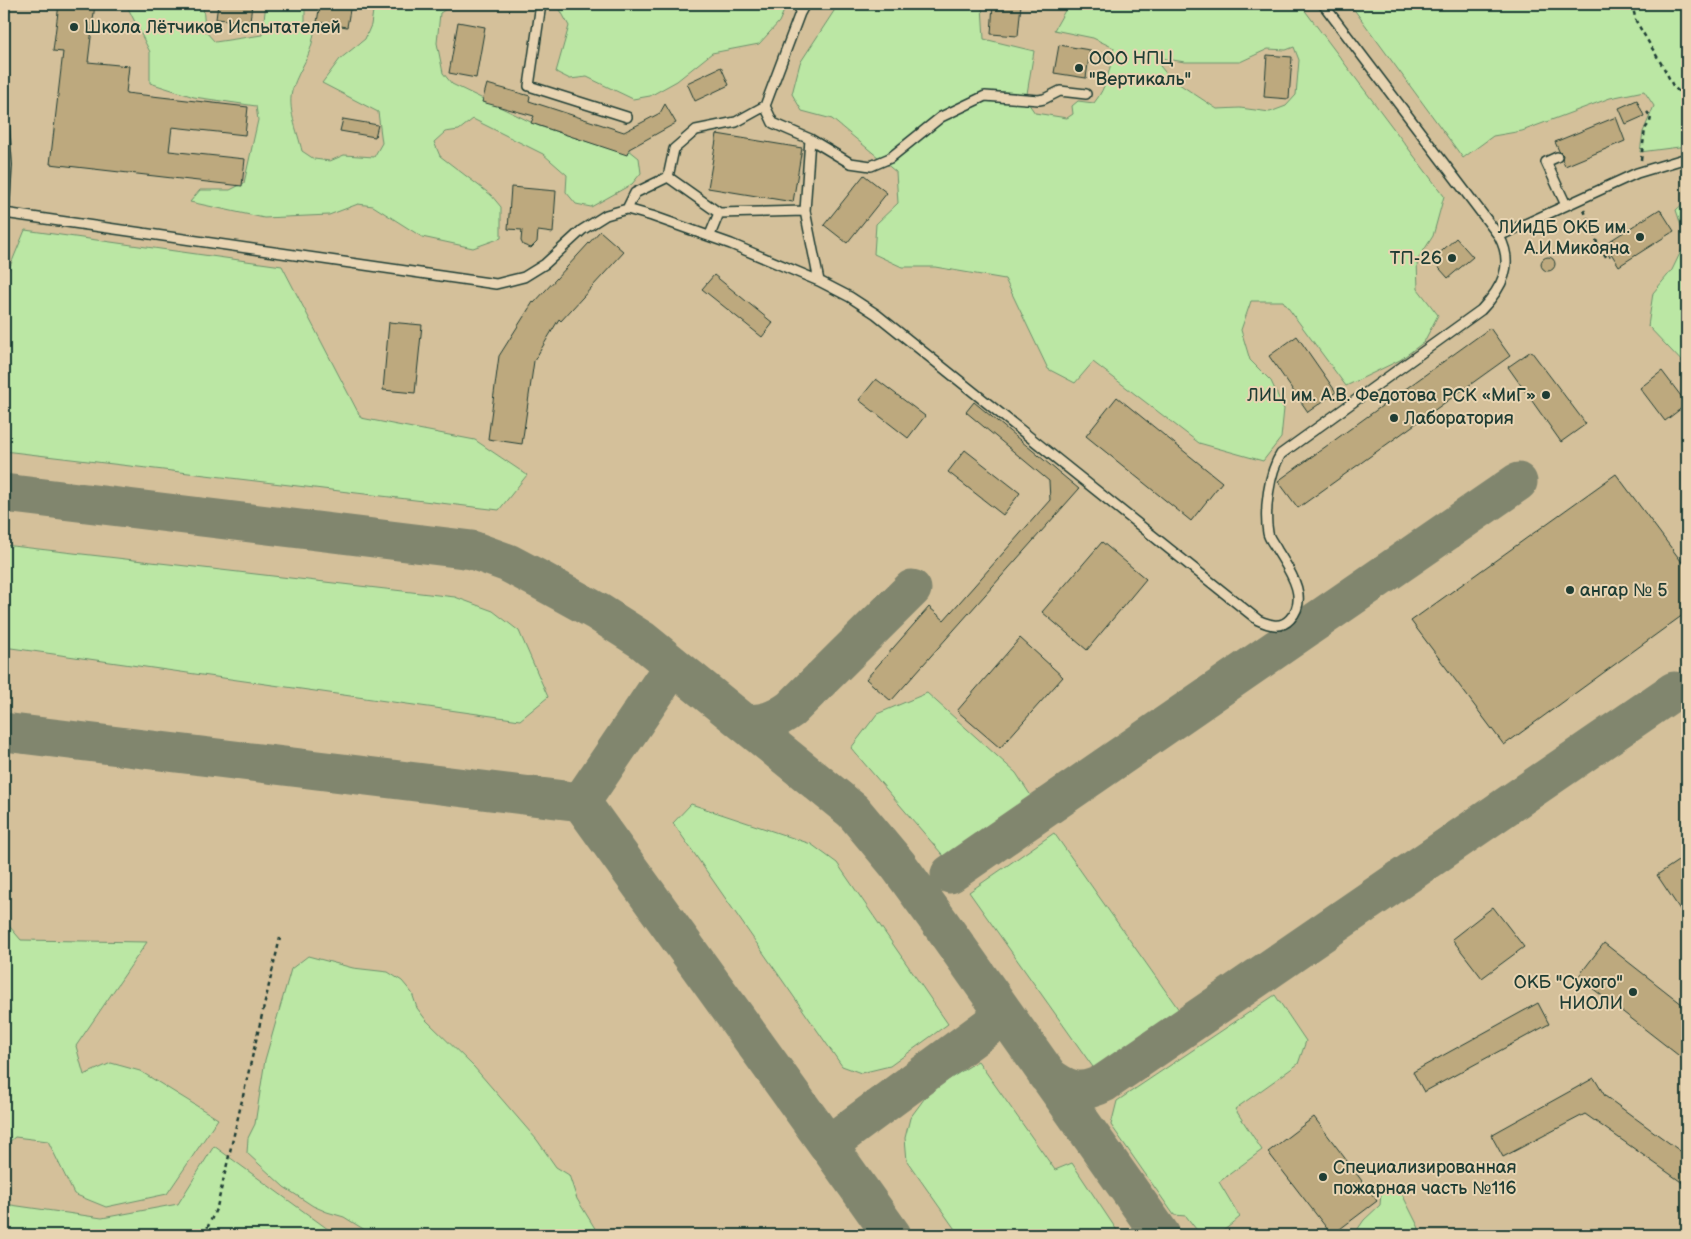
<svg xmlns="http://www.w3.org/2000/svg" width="1691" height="1239" font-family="'Balsamiq Sans',sans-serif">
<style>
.built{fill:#d4c09a}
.green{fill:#bbe7a4;stroke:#6d926c;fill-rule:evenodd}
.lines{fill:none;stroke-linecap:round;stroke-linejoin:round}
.taxiway{stroke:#81866e;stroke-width:39}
.building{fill:#bda97e;stroke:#1f3d34}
.lane-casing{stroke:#1f3d34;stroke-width:12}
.path{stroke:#1f3d34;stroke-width:2.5;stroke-dasharray:4 4;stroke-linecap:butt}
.lane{stroke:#e8d4b2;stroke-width:9}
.poi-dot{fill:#1f3d34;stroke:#e8d4b2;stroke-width:2}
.labels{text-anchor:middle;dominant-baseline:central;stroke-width:4;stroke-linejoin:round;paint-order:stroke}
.poi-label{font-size:18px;fill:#1f3d34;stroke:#e8d4b2;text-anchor:start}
</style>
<rect width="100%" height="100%" fill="#e3cea9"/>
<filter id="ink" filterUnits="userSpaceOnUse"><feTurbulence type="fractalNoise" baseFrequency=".02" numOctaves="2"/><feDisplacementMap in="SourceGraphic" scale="10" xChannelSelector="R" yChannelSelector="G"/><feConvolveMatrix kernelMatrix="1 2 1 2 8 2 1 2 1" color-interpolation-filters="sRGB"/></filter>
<g filter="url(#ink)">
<path class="built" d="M 4,4 L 1679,4 L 1687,23 L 1687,1235 L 4,1235 Z"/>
<path class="green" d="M 126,4 L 203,4 L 205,31 L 215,42 L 262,35 L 266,4 L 305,4 L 305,22 L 314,33 C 311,57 300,67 293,88 C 286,107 298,132 302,151 L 314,159 L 330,161 L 344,155 L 374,157 L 382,143 L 378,112 L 322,83 L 340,59 L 365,39 L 371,25 L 374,4 L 454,4 L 440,13 L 437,43 L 443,73 L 452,84 L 539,126 L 614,150 L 629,150 L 639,158 L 641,173 L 632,184 L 591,207 L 576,204 L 566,192 L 567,175 L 543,154 L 473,119 L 459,130 L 445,132 L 434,142 L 440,156 L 491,195 L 501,207 L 501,238 L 473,248 L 422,237 L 373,206 L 358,204 L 329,215 L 264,218 L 190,202 L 200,190 L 230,190 L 244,183 L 258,120 L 256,106 L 194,97 L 150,83 L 150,52 Z
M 557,4 L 787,4 L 779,22 L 759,44 L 712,53 L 677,81 L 650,96 L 633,99 L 587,77 L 570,79 L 556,72 L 569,26 Z
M 836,4 L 983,4 L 982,6 L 984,39 L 1034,51 L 1026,100 L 1035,113 L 1067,118 L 1073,114 L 1072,106 L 1078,101 L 1094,103 C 1107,87 1110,68 1114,48 L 1093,38 L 1054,30 L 1067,7 L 1066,4 L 1300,4 L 1444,196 L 1433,236 L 1417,261 L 1418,289 L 1438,315 L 1424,342 L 1400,360 L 1346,386 L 1283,301 L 1251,301 L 1241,330 L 1250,360 L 1271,381 L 1284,409 L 1281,438 L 1263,461 L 1199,443 L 1093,362 L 1075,383 L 1048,369 L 1005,279 L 935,267 L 902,267 L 874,254 L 876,224 L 898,203 L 896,172 L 832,119 L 802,111 L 792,94 L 800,63 L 834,11 ZM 1294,47 L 1299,60 L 1296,95 L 1286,106 L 1270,112 L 1240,108 L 1217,109 L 1170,78 L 1160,66 L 1160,58 L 1185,62 L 1240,62 L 1268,49 L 1286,50 Z
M 1350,4 L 1687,4 L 1687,146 L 1640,152 L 1643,132 L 1654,106 L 1644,91 L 1610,98 L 1522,131 L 1493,136 L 1463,158 Z
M 1687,200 L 1687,367 L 1648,326 L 1653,293 L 1672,270 L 1686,241 L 1676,210 Z
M 25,230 L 282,266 L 361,418 L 475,440 L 527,475 L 499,510 L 4,451 L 4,281 Z
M 4,545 L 455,597 L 493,611 L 519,631 L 548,697 L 520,720 L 4,647 Z
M 927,693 L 1016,773 L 1039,808 L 953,867 L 851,748 L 877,714 Z
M 691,804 L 811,844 L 837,863 L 948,1024 L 890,1066 L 861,1073 L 842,1066 L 673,823 Z
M 1054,833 L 1184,1017 L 1100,1077 L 969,892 Z
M 4,920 L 21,940 L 147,942 L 76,1046 L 84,1075 L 111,1063 L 140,1071 L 218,1119 L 167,1194 L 106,1207 L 74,1194 L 48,1141 L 15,1137 L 4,1146 Z
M 308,956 L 353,968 L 388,972 L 402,981 L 412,993 L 417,1008 L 426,1020 L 474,1067 L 537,1140 L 556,1167 L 569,1175 L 577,1199 L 599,1235 L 373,1235 L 344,1217 L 327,1212 L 313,1206 L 284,1187 L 247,1153 L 248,1138 L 255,1124 L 265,1060 L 291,969 Z
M 1275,995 L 1306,1041 L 1298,1064 L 1235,1109 L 1262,1150 L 1219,1182 L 1240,1217 C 1224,1230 1221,1237 1199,1233 L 1186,1216 L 1174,1215 L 1111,1125 L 1117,1101 Z
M 978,1061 L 1055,1170 L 1072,1163 L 1120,1235 L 959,1235 L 907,1161 L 905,1138 L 910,1118 L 930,1091 Z
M 214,1146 L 336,1235 L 4,1235 L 4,1204 L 102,1218 L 178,1204 Z
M 1394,1188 L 1401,1192 L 1418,1226 L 1421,1235 L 1356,1235 L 1355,1233 L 1364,1220 L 1380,1205 L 1381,1193 L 1386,1189 Z"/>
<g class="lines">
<path class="taxiway" d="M 4,493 L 472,550 L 508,563 L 542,581 L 598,612 L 642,640 L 853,811 L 898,865 L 941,924 L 1161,1235
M 745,723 C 763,725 776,720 791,709 L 912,589
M 4,732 L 581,802 L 828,1145 L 1004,1015
M 581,802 L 673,666
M 950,874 L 1518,482
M 1047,1075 C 1067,1091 1081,1095 1104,1083 L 1674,691
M 828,1145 L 892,1235"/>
</g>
<path class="building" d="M 59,4 L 95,4 L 88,62 L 129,66 L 126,93 L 248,107 L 245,135 L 172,127 L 169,151 L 245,159 L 242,186 L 50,164 L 63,52 L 53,51 Z
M 218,4 L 252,4 L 250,22 L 216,19 Z
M 320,4 L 351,4 L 347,27 L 317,22 Z
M 993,4 L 1021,4 L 1018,36 L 991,34 Z
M 458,22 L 485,27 L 476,78 L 449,73 Z
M 1059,45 L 1090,50 L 1086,78 L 1054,73 Z
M 1267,55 L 1292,57 L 1289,99 L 1264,97 Z
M 721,67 L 729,85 L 695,101 L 687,83 Z
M 487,84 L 530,96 L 529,101 L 624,132 L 660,113 L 665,104 L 676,123 L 629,149 L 627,155 L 531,123 L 534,116 L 482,102 Z
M 1637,100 L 1644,116 L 1626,124 L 1619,108 Z
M 1616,117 L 1625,141 L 1565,166 L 1562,160 L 1563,155 L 1559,151 L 1555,142 Z
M 343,119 L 378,125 L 375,137 L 340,131 Z
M 717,134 L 802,148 L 793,202 L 708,188 Z
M 864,175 L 887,193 L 847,243 L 824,225 Z
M 511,187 L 556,191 L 553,233 L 538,231 L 537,242 L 531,248 L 523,245 L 521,241 L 522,230 L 508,229 Z
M 1660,209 L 1674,231 L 1619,266 L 1605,244 Z
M 600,231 L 624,252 L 561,321 L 559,319 L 534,361 L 522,444 L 488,439 L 499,356 L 533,302 L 534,303 Z
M 1456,238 L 1473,257 L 1448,278 L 1432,260 Z
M1541 264a7 7 0 1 1 14 0a7 7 0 1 1-14 0Z
M 714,275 L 773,323 L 762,337 L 702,289 Z
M 389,322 L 422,325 L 415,393 L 383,390 Z
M 1490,328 L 1510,356 L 1298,508 L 1278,481 Z
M 1297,336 L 1336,392 L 1308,412 L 1269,356 Z
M 1531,351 L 1586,424 L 1561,442 L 1508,367 Z
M 1662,371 L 1687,404 L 1665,421 L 1640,388 Z
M 876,379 L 925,416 L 908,438 L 859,400 Z
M 1117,397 L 1222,482 L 1191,521 L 1086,436 Z
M 974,402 L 1079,489 L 891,701 L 866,679 L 929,607 L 944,620 L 1050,500 L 1049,481 L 966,412 Z
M 965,450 L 1020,493 L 1003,515 L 948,472 Z
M 1616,474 L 1687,569 L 1687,612 L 1504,745 L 1411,621 Z
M 1102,542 L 1146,579 L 1087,650 L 1042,612 Z
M 1020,638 L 1063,677 L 1000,748 L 957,711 Z
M 1687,855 L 1687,920 L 1657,875 Z
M 1493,907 L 1524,947 L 1482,978 L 1452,939 Z
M 1604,943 L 1687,1008 L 1687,1062 L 1578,977 Z
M 1538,1003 L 1549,1024 L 1424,1092 L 1413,1072 Z
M 1594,1078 L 1605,1096 L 1687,1156 L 1687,1186 L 1585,1114 L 1503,1157 L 1491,1135 Z
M 1314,1117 L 1377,1201 L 1332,1235 L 1268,1152 Z"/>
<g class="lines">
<defs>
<path id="lane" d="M 541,4 L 529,86 L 627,117
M 805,4 L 800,13 L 765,106 L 773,123 L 810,139 L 850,163 L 871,166 L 890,158 L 941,117 L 985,96 L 1039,100 L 1044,99 L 1060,91 L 1086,94
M 765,106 L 736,122 L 696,130 L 674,149 L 668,177 L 719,213 L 805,211 L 819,281
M 4,124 L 7,165 L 4,215
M 1557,157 L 1546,162 L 1566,205
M 627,209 L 635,193 L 668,177
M 805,211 L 810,139
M 4,213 L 496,284 L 524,277 L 545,264 L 582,230 L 606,215 L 627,209 L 652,216 L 731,244 L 819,281 L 850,297 L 876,314 L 1258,620 C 1269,625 1281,629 1290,619 C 1310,598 1289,570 1277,550 C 1274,544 1269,539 1268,533 C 1264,511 1269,472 1281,454 L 1481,310 C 1502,288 1515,265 1499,236 L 1323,4
M 710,235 L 719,213
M 1499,236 L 1637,173 L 1687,158"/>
</defs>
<use href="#lane" class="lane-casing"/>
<path class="path" d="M 1632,4 L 1636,21 L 1665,70 L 1673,86 L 1683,96 L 1687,98
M 1641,160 L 1645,129 L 1650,122 L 1651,117 L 1647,112
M 1584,210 L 1598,245 L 1607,258 L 1610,255
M 204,1235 L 217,1207 L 280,938"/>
<use href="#lane" class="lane"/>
</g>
</g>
<g class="poi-dot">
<circle cx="74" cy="27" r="5"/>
<circle cx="1079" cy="68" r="5"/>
<circle cx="1640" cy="237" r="5"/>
<circle cx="1452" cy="258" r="5"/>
<circle cx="1546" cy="395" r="5"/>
<circle cx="1394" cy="418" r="5"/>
<circle cx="1570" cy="590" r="5"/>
<circle cx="1633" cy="992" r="5"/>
<circle cx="1323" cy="1177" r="5"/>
</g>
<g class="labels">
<g class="poi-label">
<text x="84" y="27">Школа Лётчиков Испытателей</text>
<text x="1089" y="58">ООО НПЦ<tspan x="1089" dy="21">"Вертикаль"</tspan></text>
<text x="1630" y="227" text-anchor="end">ЛИиДБ ОКБ им.<tspan x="1630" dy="21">А.И.Микояна</tspan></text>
<text x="1442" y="258" text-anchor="end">ТП-26</text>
<text x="1536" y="395" text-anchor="end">ЛИЦ им. А.В. Федотова РСК «МиГ»</text>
<text x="1404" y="418">Лаборатория</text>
<text x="1580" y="590">ангар № 5</text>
<text x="1623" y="982" text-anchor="end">ОКБ "Сухого"<tspan x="1623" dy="21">НИОЛИ</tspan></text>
<text x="1333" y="1167">Специализированная<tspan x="1333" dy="21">пожарная часть №116</tspan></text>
</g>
</g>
<rect width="1691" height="1239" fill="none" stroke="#e8d4b2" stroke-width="20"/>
<rect x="10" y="10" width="1671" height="1219" fill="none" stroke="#1f3d34" stroke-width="2" filter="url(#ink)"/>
</svg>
